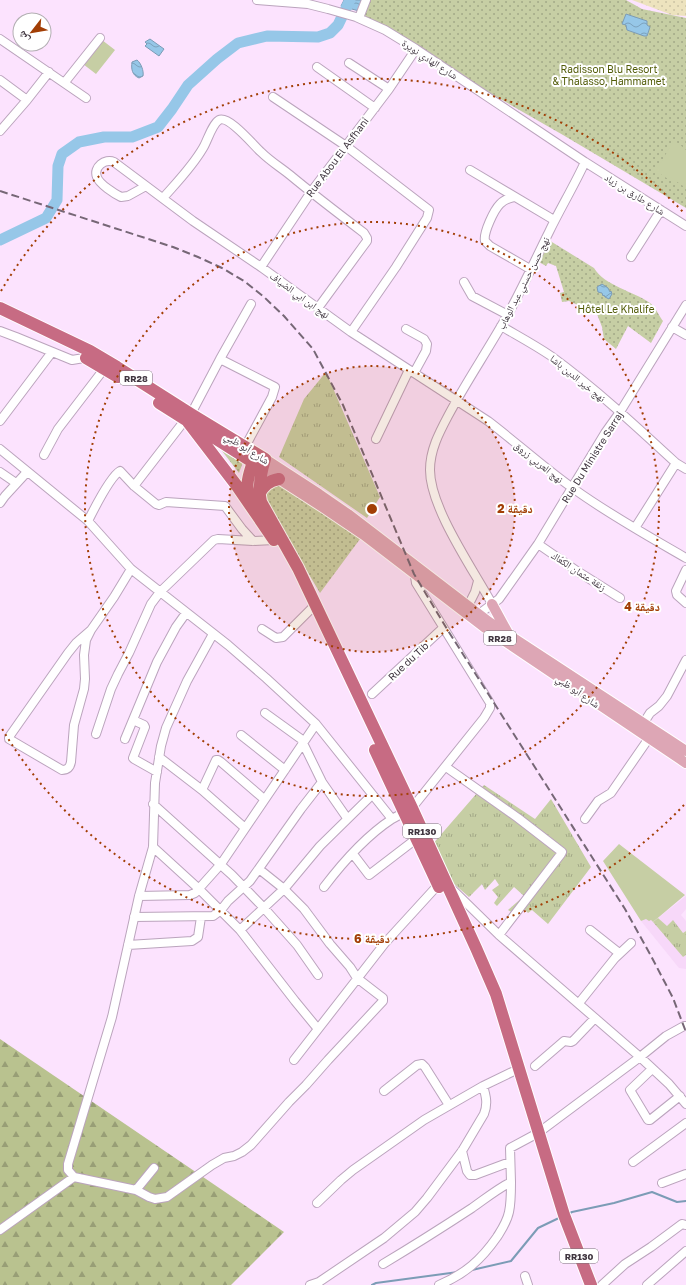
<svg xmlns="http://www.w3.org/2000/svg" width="686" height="1285" font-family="'Golos Text','Noto Naskh Arabic',sans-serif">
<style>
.built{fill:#f7d8f9}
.grass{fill:url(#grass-tufts)}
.forest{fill:url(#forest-firs)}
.sand{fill:url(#sand-dots)}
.garden{fill:url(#garden-dots)}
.pitch{fill:#c6cea4}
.water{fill:url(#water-waves);stroke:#7c9cb6}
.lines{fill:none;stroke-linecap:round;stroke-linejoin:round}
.stream{stroke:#7c9cb6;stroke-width:2}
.river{stroke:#96c7e8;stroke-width:11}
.minor-casing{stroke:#bba4bd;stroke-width:10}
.major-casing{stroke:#fff;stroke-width:12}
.highway-casing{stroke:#fff;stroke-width:14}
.minor{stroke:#fff;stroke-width:8}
.major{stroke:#dda6b5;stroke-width:10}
.highway{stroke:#c76b83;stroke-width:12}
.rail{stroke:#766776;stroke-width:2;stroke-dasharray:8 4;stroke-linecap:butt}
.ring{fill:none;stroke:#a23e05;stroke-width:2;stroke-dasharray:2 4}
.labels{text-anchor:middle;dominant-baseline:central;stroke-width:4;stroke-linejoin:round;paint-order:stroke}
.shield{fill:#fff;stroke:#797279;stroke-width:1}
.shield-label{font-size:9px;font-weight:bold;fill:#403640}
.street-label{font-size:10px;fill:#403640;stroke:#fff}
.park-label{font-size:10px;fill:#525c08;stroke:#fff}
.centre{fill:#a23e05;stroke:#fff;stroke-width:2}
.ring-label{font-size:12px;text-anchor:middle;font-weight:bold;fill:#a23e05;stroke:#fff;stroke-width:4;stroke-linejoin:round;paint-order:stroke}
</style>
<defs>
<pattern id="grass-tufts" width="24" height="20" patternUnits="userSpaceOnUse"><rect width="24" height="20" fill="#c6cea4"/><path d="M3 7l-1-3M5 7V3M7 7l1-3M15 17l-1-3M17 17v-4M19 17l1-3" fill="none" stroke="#a2a887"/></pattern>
<pattern id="forest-firs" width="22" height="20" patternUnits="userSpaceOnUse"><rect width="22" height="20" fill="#b9c28f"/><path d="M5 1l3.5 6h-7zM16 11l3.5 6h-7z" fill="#989e76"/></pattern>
<pattern id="sand-dots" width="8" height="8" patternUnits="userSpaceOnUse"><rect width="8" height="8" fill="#ede3be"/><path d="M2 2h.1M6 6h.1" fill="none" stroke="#ccc3a4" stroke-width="1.8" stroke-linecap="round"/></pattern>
<pattern id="garden-dots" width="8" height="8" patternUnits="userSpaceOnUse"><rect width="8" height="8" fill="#c6cea4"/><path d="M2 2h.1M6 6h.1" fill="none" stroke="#a2a887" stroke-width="1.8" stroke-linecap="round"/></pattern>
<pattern id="water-waves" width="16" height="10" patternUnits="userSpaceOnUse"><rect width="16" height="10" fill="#96c7e8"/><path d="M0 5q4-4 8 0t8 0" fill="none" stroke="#7ca2bd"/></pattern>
</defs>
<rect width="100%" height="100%" fill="#fce3fe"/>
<path class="built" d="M 686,896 L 686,909 L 681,915 L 686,921 L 686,931 L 683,933 L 667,926 L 658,918 Z
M 646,918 L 651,920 L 683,957 L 686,955 L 686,969 L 679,968 L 641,921 Z"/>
<path class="grass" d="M 326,372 L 380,497 L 367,518 L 279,457 L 304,399 Z
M 484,785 L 535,819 L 551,799 L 591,867 L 548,924 L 532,910 L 528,913 L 524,909 L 518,916 L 508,910 L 524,896 L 514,887 L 497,906 L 494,903 L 498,897 L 492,890 L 499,885 L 495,879 L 485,890 L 482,884 L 469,897 L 453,883 L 431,846 Z
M 658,918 L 667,926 L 673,920 L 683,933 L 686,931 L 686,955 L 683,957 L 653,922 Z"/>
<path class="forest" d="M 0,1039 L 284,1232 L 231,1285 L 0,1285 Z"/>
<path class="sand" d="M 632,0 L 686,0 L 686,16 L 672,15 Z"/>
<path class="garden" d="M 365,0 L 626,0 L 642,9 L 686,18 L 686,208 L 563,135 L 361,19 Z
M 547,239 L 594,268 C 605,286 633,291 650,303 C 655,306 659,316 663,321 L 651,343 L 628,326 L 616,349 L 604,339 L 602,327 L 597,314 L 569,301 L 562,302 L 560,293 L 564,292 L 556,266 L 548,263 L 546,266 L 537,261 Z
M 212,438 L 244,459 L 239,473 Z
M 271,480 L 363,535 L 320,593 L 259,490 Z"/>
<path class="pitch" d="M 102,40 L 115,50 L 96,74 L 83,64 Z
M 674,140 L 686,150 L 686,188 L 670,177 L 668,179 L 656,171 Z
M 619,844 L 685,895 L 653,922 L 651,920 L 649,921 L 646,919 L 641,921 L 603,861 Z"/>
<path class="water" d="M 344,0 L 362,0 L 359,11 L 341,6 Z
M 626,14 L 647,21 L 647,25 L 650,27 L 647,36 L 644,36 L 627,30 L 626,25 L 622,24 Z
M 150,39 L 164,49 L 159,56 L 145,46 L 147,44 L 145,42 Z
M 137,60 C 141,63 144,71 143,76 L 139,78 C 132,75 131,69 132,62 Z
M 602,284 L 608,288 L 610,292 L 611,291 L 612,294 L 609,299 L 605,297 L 604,295 L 603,296 L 602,293 L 598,292 L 597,287 Z"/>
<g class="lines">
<path class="stream" d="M 568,1214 L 572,1212 L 614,1203 L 652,1192 L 677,1202 L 686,1201
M 472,1270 L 511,1261 L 538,1228 L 561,1217
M 372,1285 L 376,1283 L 458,1272"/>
<path class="river" d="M 0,240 L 46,218 L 57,200 L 58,166 L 62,154 L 79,142 L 104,137 L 132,137 L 158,127 L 172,109 L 188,85 L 217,59 L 238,43 L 267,36 L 318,37 L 330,33 L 338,25 L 350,0"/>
<defs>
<path id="minor" d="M 257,0 L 308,4 L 328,9 L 356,17 L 385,30 L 416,49 L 585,162 L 686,226
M 359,18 L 366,0
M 0,39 L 86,98
M 349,63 L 389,89
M 317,67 L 375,108
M 0,80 L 27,100 L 49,72
M 65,82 L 100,38
M 273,97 L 346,146 L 429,210 L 427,218 L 396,267 L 351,332
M 0,131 L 27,100
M 470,170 L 554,220
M 146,186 L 128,196 L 121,197 C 115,194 99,184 97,177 C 93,167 105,158 114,162 L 193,221 L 261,267 L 351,332 L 488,421 C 517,443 544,468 574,489 C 610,515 648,536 686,558
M 514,197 C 509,198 504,200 500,204 C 494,210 483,233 485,241 L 490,246 L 530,269
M 163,198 C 177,182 192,167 203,148 C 207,142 212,124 219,120 C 229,115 254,146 261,152 C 270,161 280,167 290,175 C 314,195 339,214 364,233 L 367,238 L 367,241 L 364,245 L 318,308
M 631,257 L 661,210
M 261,267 L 311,192 L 389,89 L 416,49
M 464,282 L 472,296 L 508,315
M 501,326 C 518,336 535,345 551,356 C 595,388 636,426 676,463 L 686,469
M 672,327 L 686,335
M 406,329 L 424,339 L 427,344 L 426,351 L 414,373
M 0,331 L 16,337 L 72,360 L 84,358
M 220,359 L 275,387 L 272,397 L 245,447
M 191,414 L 220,359 L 251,304
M 0,421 L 52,352
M 376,439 L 409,370
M 0,449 L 88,521 L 131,569 L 228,645 L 266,678 L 316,724 L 392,819 L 412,808 L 484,718 L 490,708 L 490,703 L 416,583 L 414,570
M 44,455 L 58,429 L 104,369
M 0,472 L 16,483
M 134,486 L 185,420
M 0,503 L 5,496 L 27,472
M 88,521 C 94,509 111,476 120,471 L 134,486 L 156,504 L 159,505 L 166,502 L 225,506 L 242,529 L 253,541
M 635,528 L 676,463
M 538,544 L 577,571 L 620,598
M 686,570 L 676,591 L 677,595 L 686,603
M 492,604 C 473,569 430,508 430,470 C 430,450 439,433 448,416 C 466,382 488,350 507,316 C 522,289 535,260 549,232 C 560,209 574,186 585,162
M 466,610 L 475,592 L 478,581
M 474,616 L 483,611 L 499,599 L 538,544 L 605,433 L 620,412 L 686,305
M 262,629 L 276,638 L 283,637 L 311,609
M 91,630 L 76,643 L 68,653 L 9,737 L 9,739 L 62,770 C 68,770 70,767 71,762 L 74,725 L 84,689 L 85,679 L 84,655 L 86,640 L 91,630 L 114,597 L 131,569
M 213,634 L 187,681 L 166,728 L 161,746 L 155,783 L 153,847 L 139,896 L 112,1017 L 68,1164 L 68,1170 L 74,1177 L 136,1190 L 149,1197 L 155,1199 L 167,1197 L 212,1165 L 224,1158 L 234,1156 L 242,1152 L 251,1145 L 289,1102 L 306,1085 L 328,1060 L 383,1001 L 383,998 L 379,995 L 357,978 L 350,967 L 330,944 L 304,909 L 284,889 L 259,869
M 372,694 L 443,628
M 265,713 L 301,739 L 322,782 L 347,818
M 133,720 L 144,725 L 145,727 L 133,758 L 134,759 L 157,772
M 643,724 L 650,713 L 659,706 L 667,696 L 686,660
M 96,734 L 111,689 L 118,674 L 129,653 L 151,604 L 160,592 L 214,540 L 218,539 L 253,541 L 274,540
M 241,735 L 285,770
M 125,739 L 157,662 L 176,627 L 186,613
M 159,757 L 202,790
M 446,767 L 518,818 L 562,852 L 561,854 L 499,935
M 153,804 L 232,875 L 264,908 L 297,945 L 318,975
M 585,819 L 598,801 L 611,793 L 649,738
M 245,828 L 202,790 L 216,760 L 218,760 L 221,762 L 264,799
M 153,847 L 199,889 L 240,930 L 295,1001 L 318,1029
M 353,854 L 369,875 L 416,839
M 324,887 C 343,862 366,836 392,819
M 452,889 L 499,935 L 640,1057 L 669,1084 L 686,1104
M 139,896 L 190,895 L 195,893 L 221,864 L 316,724
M 134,917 L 213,916 L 221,910 L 228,901 L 250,881 L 301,809 L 322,782
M 240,930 L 285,888 L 320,846 L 372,795
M 590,930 L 619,953
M 128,945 L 192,941 L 198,937 L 201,917
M 579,1003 L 615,958 L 631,943
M 294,1060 L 385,943 L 438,885 L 442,883
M 535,1066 L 564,1041 L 571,1042 L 573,1041 L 595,1018
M 652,1069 L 630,1090 L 648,1120 L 650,1120 L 680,1096
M 384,1091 L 417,1065 L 422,1064 L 425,1067 L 449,1105
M 462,1151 L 467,1171 L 470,1175 L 475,1175 L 510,1162
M 633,1162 L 686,1123
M 662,1183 L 686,1174
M 136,1190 L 154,1168
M 317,1203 L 341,1180 L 353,1170 L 424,1120 L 483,1086 L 512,1072
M 0,1230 L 74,1177
M 383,1264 C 413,1246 443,1227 472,1208 C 485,1199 497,1189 511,1182 L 510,1148 L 538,1133 L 640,1057 L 666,1036 L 684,1026 L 686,1026
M 525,1276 L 528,1285
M 310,1285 L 319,1282 L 384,1238 L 415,1212 L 427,1198 L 462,1151 L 484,1114 C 488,1104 486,1096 483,1086
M 439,1285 C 465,1274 481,1260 497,1237 C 502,1229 507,1222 509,1212 C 511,1203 511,1192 511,1182
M 602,1285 L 625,1264 L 651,1247 L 682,1224 L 686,1225
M 647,1285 L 686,1251"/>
<path id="major" d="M 265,459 L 319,494 L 348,514 L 489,622 L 686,751
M 262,468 L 324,508 L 364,535 L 484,627 L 686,763
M 492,604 L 509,635"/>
<path id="highway" d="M 0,308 L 90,351 L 117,367 L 191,414 L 265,459 C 261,472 258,489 261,502 L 298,568 L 412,808 L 476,948 L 496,994 L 564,1215 L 591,1285
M 86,358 L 118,377
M 159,403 L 262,468
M 188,422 L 237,486 L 274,540
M 259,494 C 264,485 269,481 279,479
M 250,500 C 244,484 250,471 255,456
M 375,750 L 439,887"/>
</defs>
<use href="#minor" class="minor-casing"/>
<use href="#major" class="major-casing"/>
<use href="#highway" class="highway-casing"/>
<use href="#minor" class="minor"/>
<use href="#major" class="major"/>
<use href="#highway" class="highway"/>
<path class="rail" d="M 0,191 L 173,247 L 198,257 L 222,268 L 244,281 L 264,297 L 284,316 L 313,349 L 343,405 L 414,574 L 447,629 L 625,909 L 650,954 L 673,998 L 686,1032"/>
</g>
<circle cx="372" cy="509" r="143" fill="#a23e05" fill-opacity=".12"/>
<g class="ring">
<circle cx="372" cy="509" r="143"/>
<circle cx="372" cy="509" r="287"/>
<path d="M684 805A430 430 0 0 1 1 727M1 291A430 430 0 0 1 684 213"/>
</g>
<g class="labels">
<g class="shield">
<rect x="120" y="371" width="32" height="14" rx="3"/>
<rect x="484" y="631" width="32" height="14" rx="3"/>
<rect x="403" y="824" width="38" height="14" rx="3"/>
<rect x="560" y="1249" width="38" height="14" rx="3"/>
</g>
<g class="shield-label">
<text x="136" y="378">RR28</text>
<text x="500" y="638">RR28</text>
<text x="422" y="831">RR130</text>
<text x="579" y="1256">RR130</text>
</g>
<g class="street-label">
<text transform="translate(430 59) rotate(33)">شارع الهادي نويرة</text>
<text transform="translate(337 157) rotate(-53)">Rue Abou El Asfhani</text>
<text transform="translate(635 194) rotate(32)">شارع طارق بن زياد</text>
<text transform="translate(523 283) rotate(-63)">نهج حسن حسني عبد الوهاب</text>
<text transform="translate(300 295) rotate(36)">نهج ابن ابي الضياف</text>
<text transform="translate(578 378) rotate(39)">نهج خير الدين باشا</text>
<text transform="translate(247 448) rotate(32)">شارع أبو ظبي</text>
<text transform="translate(592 457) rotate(-58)">Rue Du Ministre Sarraj</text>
<text transform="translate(539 462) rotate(39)">نهج العربي زروق</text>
<text transform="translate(579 571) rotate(33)">زنقة عثمان الكعّاك</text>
<text transform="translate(408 661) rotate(-43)">Rue du Tib</text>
<text transform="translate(578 691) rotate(34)">شارع أبو ظبي</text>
</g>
<g class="park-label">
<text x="609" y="69">Radisson Blu Resort<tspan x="609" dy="12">&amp; Thalasso, Hammamet</tspan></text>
<text x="616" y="309">Hôtel Le Khalife</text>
</g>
</g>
<circle cx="372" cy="509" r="6" class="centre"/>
<g class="ring-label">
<text x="515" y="513">2 دقيقة</text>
<text x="642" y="611">4 دقيقة</text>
<text x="372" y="943">6 دقيقة</text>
</g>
<g transform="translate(32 32) rotate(239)"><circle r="19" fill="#ffffff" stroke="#b3afb3"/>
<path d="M0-3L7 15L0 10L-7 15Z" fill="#a23e05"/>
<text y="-6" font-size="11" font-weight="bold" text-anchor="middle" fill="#403640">ش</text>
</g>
</svg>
